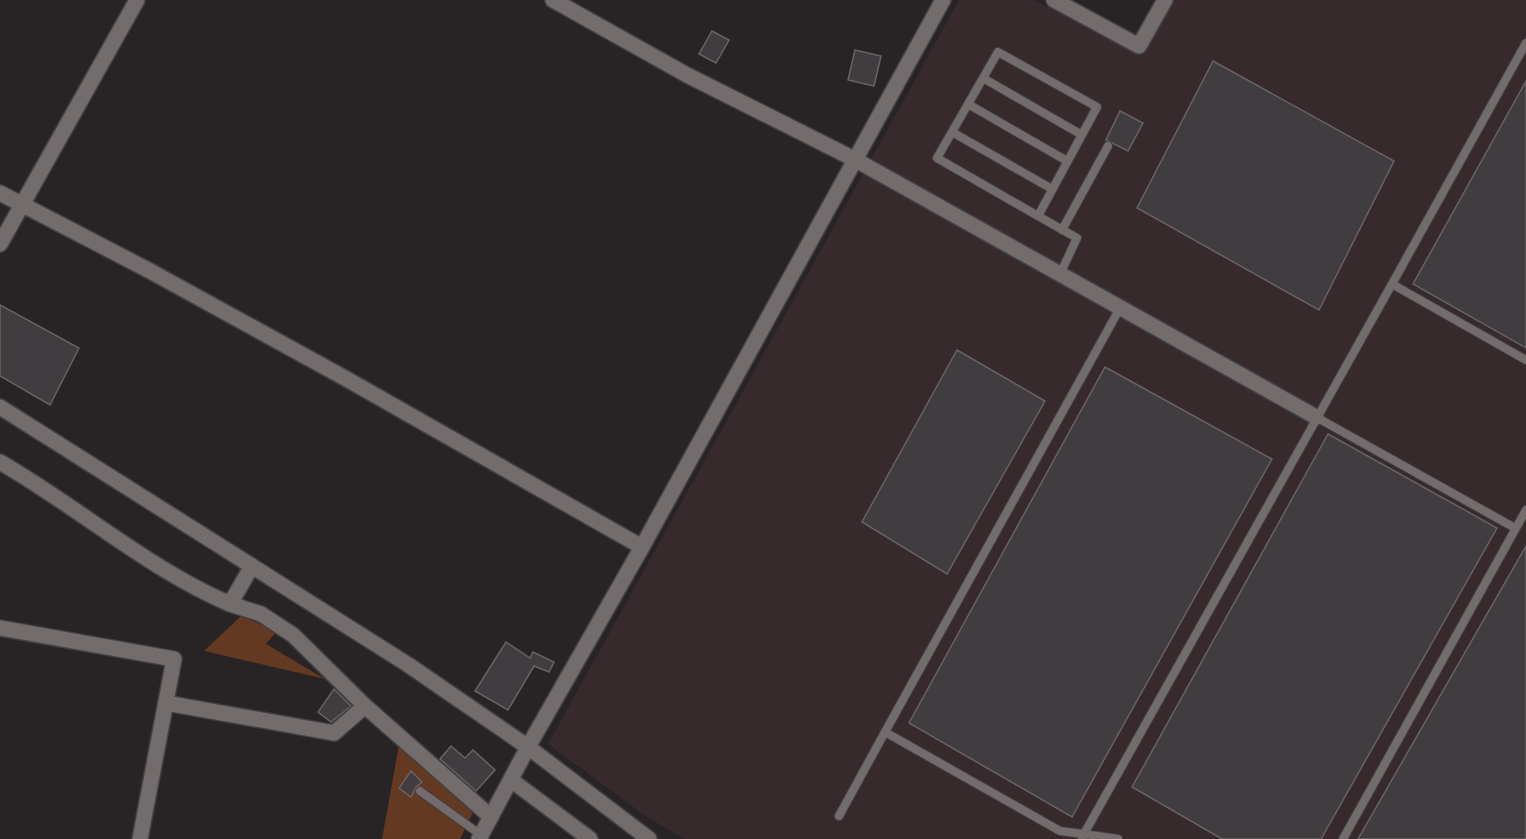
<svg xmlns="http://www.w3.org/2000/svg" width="1526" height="839" font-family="Inter,sans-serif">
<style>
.built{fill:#362a2d}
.green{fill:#633921}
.building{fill:#413c3f;stroke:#686265;stroke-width:1.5}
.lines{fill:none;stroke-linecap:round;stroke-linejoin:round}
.service-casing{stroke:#444041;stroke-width:10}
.minor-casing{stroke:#444041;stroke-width:18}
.tertiary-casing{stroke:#444041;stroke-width:18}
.service{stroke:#736c6d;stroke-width:8}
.minor{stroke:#736c6d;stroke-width:15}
.tertiary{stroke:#736c6d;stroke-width:15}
</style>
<rect width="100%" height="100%" fill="#282324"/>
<path class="built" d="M 959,0 L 1034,0 L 1142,56 L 1174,0 L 1526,0 L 1526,839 L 685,839 L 647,817 L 548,744 Z"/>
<path class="green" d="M 241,616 L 277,631 L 266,644 L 325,679 L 204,651 Z
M 399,745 L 474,810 L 460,839 L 382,839 Z"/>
<path class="building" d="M 712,31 L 729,40 L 716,63 L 699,54 Z
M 855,50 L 881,56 L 874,86 L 848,80 Z
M 1213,61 L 1394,161 L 1319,310 L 1137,208 Z
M 1526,81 L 1526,348 L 1413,284 Z
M 1120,111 L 1143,123 L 1128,151 L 1106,140 Z
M 0,305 L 79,348 L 50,405 L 0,376 Z
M 957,350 L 1045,401 L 947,574 L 862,522 Z
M 1105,367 L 1272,459 L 1072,817 L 909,723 Z
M 1328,434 L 1497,528 L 1321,839 L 1222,839 L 1132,787 Z
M 1526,546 L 1526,839 L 1358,839 Z
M 506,642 L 530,658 L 533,652 L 554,662 L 549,672 L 534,666 L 508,710 L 475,691 Z
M 334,689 L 351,706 L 331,722 L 318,712 Z
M 451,746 L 465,758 L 473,750 L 495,770 L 476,791 L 440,759 Z
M 411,771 L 422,782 L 416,787 L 411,797 L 399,788 Z"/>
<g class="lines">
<defs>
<path id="service" d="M 1526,43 L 1392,284 L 1526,360
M 983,78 L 1082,135
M 968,104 L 1067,161
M 952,132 L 1052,189
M 1038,216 L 937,158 L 998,52 L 1097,107 L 1038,216 L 1077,238 L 1060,274
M 1062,230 L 1108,146
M 1120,308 L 885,732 L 1060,831 L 1084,834 L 1392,284
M 1316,417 L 1515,528
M 420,791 L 481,835
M 839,816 L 885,732
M 1082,838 L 1084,834 L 1118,839
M 1343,839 L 1526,510"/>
<path id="minor" d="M 553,0 L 687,75 L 854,159 L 1316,417
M 0,193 L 150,271 L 343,377 L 642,547
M 0,244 L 137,0
M 0,462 C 78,507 147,568 230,604 L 252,566
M 0,628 L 174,659 L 140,839
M 166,703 L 334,733 L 365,706 L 293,635 L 261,614 L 230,604
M 365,706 L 491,817
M 511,780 L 590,839"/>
<path id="tertiary" d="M 1054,0 L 1139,46 L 1165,0
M 0,407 L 407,664 L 528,747 L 649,839
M 479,839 L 528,747 L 642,547 L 943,0"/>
</defs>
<use href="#service" class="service-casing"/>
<use href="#minor" class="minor-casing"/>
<use href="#tertiary" class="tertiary-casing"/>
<use href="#service" class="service"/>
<use href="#minor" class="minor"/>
<use href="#tertiary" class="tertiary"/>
</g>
</svg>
